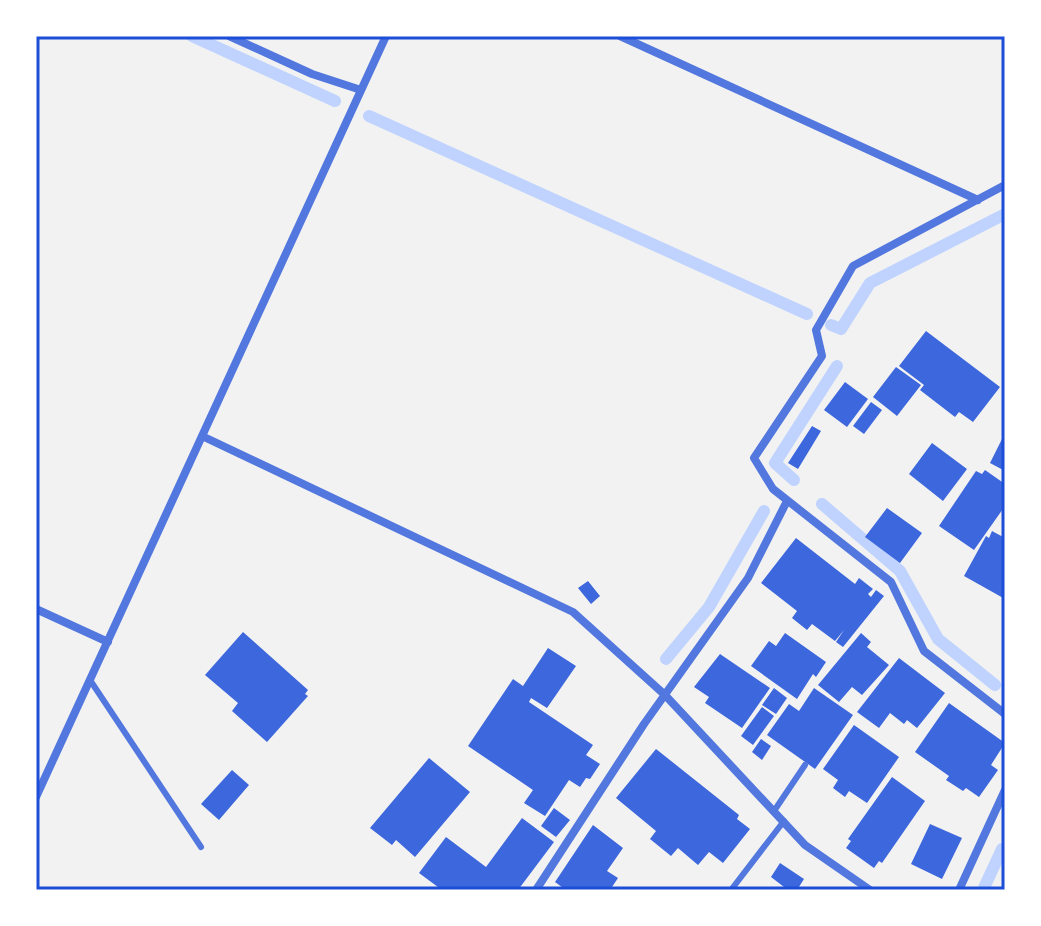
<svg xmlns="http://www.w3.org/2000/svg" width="1041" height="926" font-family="'Roboto Serif',serif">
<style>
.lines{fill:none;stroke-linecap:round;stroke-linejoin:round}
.stream{stroke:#bfd3fe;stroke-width:12}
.building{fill:#3d67dc}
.service{stroke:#5277de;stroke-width:6}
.minor{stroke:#5277de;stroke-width:8}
.neatline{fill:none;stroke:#1d4ed8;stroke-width:3}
</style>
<rect width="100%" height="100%" fill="#f2f2f2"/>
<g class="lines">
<path class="stream" d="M 192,36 L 335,101
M 369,116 L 807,314
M 831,325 L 841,329 L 870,283 L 1005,214
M 794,480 L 775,463 L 837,366
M 822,504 L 900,571 L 938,639 L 995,685
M 666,659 L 709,607 L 764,511
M 983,890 L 1002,849 L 1005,851"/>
</g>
<path class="building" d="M 926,331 L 1000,387 L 973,422 L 959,412 L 955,417 L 920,390 L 924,385 L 899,366 Z
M 896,367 L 921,385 L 897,416 L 873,397 Z
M 845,382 L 868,399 L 847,427 L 824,410 Z
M 871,402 L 882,410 L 864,434 L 853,426 Z
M 812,426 L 821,431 L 798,469 L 788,463 Z
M 1005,433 L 1005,471 L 990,463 Z
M 932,443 L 967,469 L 943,501 L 909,474 Z
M 985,470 L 1005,484 L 1005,506 L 974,550 L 939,526 L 976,471 L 982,474 Z
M 887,508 L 922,533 L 900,563 L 865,537 Z
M 992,531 L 1005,538 L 1005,599 L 964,576 L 986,536 L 989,538 Z
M 796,538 L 855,584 L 859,578 L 873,589 L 868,594 L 871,597 L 876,590 L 884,596 L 843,647 L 836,642 L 844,630 L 835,641 L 812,624 L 807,630 L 792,618 L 797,611 L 761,583 Z
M 588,581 L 600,596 L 591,604 L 578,588 Z
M 243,632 L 308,690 L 305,694 L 308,696 L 267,742 L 232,711 L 238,703 L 205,675 Z
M 785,633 L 826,662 L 816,677 L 813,674 L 797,699 L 751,666 L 769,641 L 776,646 Z
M 861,633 L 871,642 L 867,647 L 889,665 L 862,695 L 852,687 L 839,702 L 818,685 Z
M 548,648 L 576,666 L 547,708 L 531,698 L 529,702 L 593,745 L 586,755 L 600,764 L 590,779 L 586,778 L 580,787 L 569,780 L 545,816 L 524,803 L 533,790 L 468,746 L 513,679 L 523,686 Z
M 720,654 L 770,688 L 742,728 L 705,703 L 709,697 L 694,687 Z
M 899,658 L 945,693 L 917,728 L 907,720 L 904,724 L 890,713 L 879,728 L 857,712 Z
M 774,688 L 787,698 L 776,714 L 762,705 Z
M 814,688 L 853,715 L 815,769 L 767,735 L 789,704 L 799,711 Z
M 949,703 L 1005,743 L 991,765 L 998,770 L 979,797 L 966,788 L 963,791 L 946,780 L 949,776 L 915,752 Z
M 762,707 L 774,716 L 753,745 L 741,736 Z
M 854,725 L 899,757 L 867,803 L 849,791 L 845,797 L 833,788 L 838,780 L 823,769 Z
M 761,739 L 771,746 L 762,760 L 752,752 Z
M 656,749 L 739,815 L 737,819 L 750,829 L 723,863 L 709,852 L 698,865 L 678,848 L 671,856 L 650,839 L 656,831 L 616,798 Z
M 429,758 L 470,792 L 415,857 L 396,840 L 392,845 L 370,828 Z
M 232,770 L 249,785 L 219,820 L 201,804 Z
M 892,777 L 925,801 L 882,863 L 879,861 L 874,868 L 846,848 L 851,841 L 848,839 Z
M 554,808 L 570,820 L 556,837 L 541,826 Z
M 522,818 L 554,842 L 518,890 L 442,890 L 419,873 L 446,837 L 486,867 Z
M 930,824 L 962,838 L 942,879 L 911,864 Z
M 593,825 L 623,848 L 607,871 L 618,878 L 610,890 L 566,890 L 555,882 Z
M 780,863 L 804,879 L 797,890 L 788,890 L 771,877 Z"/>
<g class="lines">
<path class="service" d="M 90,680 L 201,847
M 774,811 L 805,765
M 731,890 L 784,821"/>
<path class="minor" d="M 229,36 L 312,74 L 361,90
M 620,36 L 978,200
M 1005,185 L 853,266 L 816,330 L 822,356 L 754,458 L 773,489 L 891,582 L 924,651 L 1005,714
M 202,436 L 573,612 L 665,695 L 805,845 L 870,890
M 36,609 L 108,642
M 36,797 L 386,36
M 536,890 L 644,724 L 748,578 L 787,501
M 959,890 L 1005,790"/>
</g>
<rect width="1041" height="926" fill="none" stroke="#ffffff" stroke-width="76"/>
<rect x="38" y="38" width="965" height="850" class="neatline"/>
</svg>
